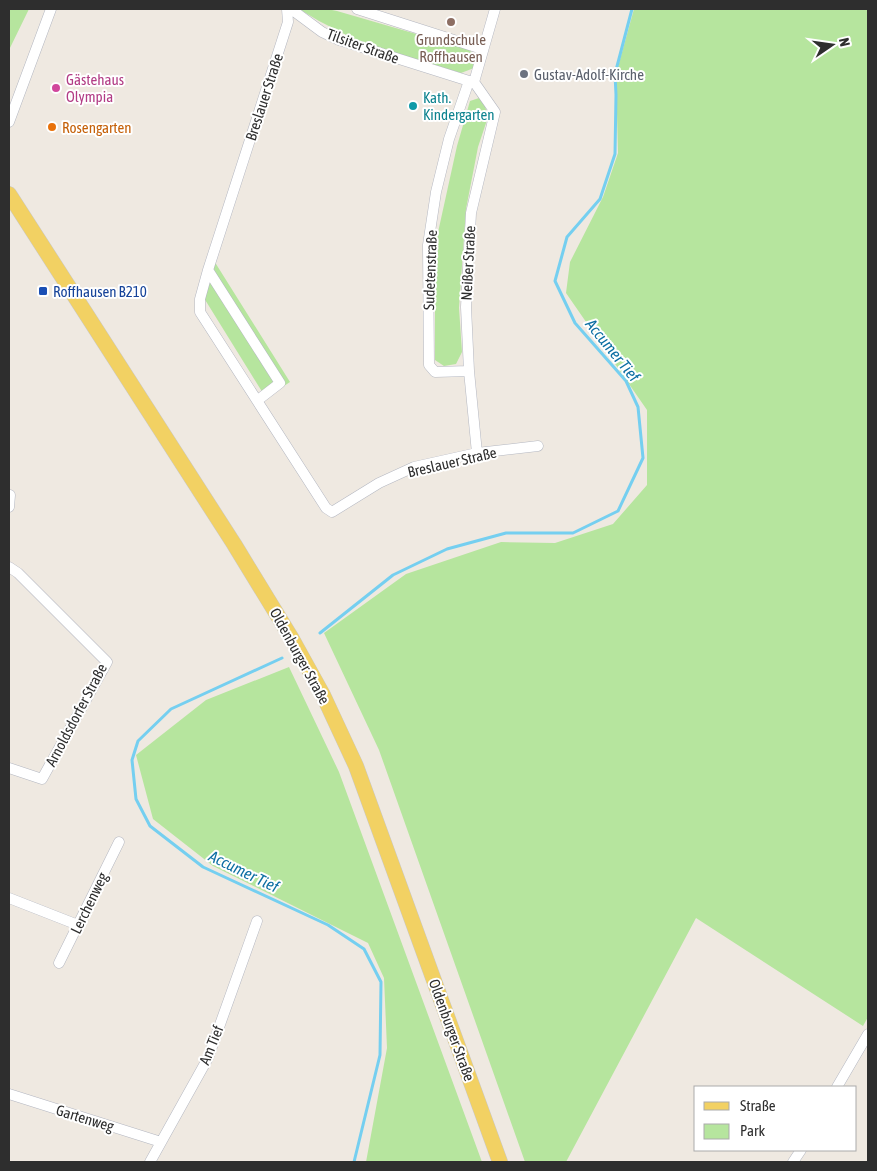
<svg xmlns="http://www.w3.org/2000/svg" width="877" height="1171" font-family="'Asap Condensed',sans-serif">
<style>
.green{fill:#b6e59e}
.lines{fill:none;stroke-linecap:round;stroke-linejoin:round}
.stream{stroke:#75cff0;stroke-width:3}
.street-casing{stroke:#b4b7c1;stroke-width:11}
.primary-casing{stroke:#c9c9c9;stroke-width:16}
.street{stroke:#fff;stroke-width:10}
.primary{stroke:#f2d163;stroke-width:15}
.education-dot{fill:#8d6e63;stroke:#fff;stroke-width:2}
.worship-dot{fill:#6b7280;stroke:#fff;stroke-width:2}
.hotel-dot{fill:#d1479c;stroke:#fff;stroke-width:2}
.culture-dot{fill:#0f9aa8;stroke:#fff;stroke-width:2}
.food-dot{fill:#e8710a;stroke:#fff;stroke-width:2}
.transit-dot{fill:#1a4fb4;stroke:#fff;stroke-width:2}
.labels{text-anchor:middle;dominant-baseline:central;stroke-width:4;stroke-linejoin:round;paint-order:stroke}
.education-label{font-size:15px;fill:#785e54;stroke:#fff}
.street-label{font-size:15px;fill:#2e2e2e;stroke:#fff}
.worship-label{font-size:15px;fill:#5b616d;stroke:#fff;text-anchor:start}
.hotel-label{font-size:15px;fill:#b23c85;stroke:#fff;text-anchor:start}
.culture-label{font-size:15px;fill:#0d838f;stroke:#fff;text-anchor:start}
.food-label{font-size:15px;fill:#c56008;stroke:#fff;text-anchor:start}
.transit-label{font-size:15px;fill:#164399;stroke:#fff;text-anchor:start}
.water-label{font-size:16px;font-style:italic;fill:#0d6fa3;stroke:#fff}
</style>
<rect width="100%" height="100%" fill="#efe9e1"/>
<path class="green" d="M 9,9 L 29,9 L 9,50 Z
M 299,9 L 327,9 L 337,11 L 468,49 C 475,55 476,59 474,68 L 461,73 L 360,42 L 319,21 Z
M 634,9 L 868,9 L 868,1017 L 863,1026 L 696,918 L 566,1162 L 525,1162 L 379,750 L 324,633 L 406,574 L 501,542 L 555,543 L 613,524 L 647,485 L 647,410 L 566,293 L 570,262 L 603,197 L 618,153 L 616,74 Z
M 479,98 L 485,106 L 488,117 L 478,147 L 466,209 L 459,308 L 462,352 L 456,364 L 444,366 L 435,360 L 435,246 L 457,146 L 470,101 Z
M 211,256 L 290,382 L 266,398 L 199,290 Z
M 289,667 L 339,772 L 482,1162 L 366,1162 L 387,1048 L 384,978 L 368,943 L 213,866 L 153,819 L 136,755 L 206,700 Z"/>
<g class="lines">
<path class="stream" d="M 320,633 L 393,575 L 447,549 L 506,533 L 573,533 L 618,511 L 643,458 L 638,407 L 626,381 L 575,323 L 555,281 L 567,237 L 600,199 L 615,154 L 616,95 L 615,74 L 632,9
M 282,658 L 171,709 L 138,741 L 132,760 L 136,799 L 150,826 L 203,867 L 328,925 L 364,949 L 381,982 L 380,1055 L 354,1162"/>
<defs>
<path id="street" d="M 291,9 L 322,32 L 339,40 L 469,81
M 357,9 L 482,49
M 474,82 L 495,112 L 471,213 L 466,307 L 469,371 L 477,453
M 474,82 L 495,9
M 9,122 L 51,9
M 208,270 L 200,299 L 200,312 L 326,508 L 332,512 L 379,483 L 414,467 L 477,453 L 538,446
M 469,371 L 435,372 L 429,365 L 428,245 L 436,192 L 449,139 L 469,81 L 474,82
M 258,400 L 280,383 L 208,270 L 288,22 L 287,9
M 9,507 L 10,495
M 9,567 L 18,573 L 107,662 L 42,779 L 9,768
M 9,898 L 78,925
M 59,963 L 119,842
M 837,1087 L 868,1034
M 9,1094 L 161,1142
M 150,1162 L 208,1058 L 257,921
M 793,1162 L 801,1150"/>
<path id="primary" d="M 9,194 L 234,544 L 292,639 L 323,695 L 356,766 L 500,1162"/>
</defs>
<use href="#street" class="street-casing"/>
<use href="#primary" class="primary-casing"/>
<use href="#street" class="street"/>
<use href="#primary" class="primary"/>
</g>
<circle class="education-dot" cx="451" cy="22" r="5"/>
<circle class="worship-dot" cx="524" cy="74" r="5"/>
<circle class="hotel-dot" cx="56" cy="88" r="5"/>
<circle class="culture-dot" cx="413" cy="106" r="5"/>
<circle class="food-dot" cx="52" cy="127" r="5"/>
<rect class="transit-dot" x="38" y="286" width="10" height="10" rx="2.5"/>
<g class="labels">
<g class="education-label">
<text x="451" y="39">Grundschule<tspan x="451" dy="17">Roffhausen</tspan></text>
</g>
<g class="street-label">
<text transform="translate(363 46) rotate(20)">Tilsiter Straße</text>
<text transform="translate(264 97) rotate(-72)">Breslauer Straße</text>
<text transform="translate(468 263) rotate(-87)">Neißer Straße</text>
<text transform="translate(430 270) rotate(-88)">Sudetenstraße</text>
<text transform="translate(452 462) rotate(-13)">Breslauer Straße</text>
<text transform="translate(300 656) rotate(61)">Oldenburger Straße</text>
<text transform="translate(76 715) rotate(-62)">Arnoldsdorfer Straße</text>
<text transform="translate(89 903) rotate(-64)">Lerchenweg</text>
<text transform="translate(452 1030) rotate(70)">Oldenburger Straße</text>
<text transform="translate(211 1045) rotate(-68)">Am Tief</text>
<text transform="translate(85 1118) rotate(17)">Gartenweg</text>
</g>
<g class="worship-label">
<text x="534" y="74">Gustav-Adolf-Kirche</text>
</g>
<g class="hotel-label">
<text x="66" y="79">Gästehaus<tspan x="66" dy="17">Olympia</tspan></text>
</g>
<g class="culture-label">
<text x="423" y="97">Kath.<tspan x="423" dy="17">Kindergarten</tspan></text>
</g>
<g class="food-label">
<text x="62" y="127">Rosengarten</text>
</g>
<g class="transit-label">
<text x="53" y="291">Roffhausen B210</text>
</g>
<g class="water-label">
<text transform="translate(613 350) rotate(51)">Accumer Tief</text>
<text transform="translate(244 871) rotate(26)">Accumer Tief</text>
</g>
</g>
<rect width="877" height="1171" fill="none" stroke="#2e2e2e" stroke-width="20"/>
<rect x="694" y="1086" width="162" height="65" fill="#ffffff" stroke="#ababab"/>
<rect x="704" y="1102" width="25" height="8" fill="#f2d163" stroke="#ababab"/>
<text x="740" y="1111" font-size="15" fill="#2e2e2e">Straße</text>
<rect x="704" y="1124" width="25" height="15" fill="#b6e59e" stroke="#ababab"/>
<text x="740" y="1136" font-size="15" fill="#2e2e2e">Park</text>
<g transform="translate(832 45) rotate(77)" stroke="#ffffff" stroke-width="4" paint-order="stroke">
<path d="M0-4L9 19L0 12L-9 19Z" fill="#2e2e2e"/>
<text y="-8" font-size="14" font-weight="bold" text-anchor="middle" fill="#2e2e2e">N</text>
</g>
</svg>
